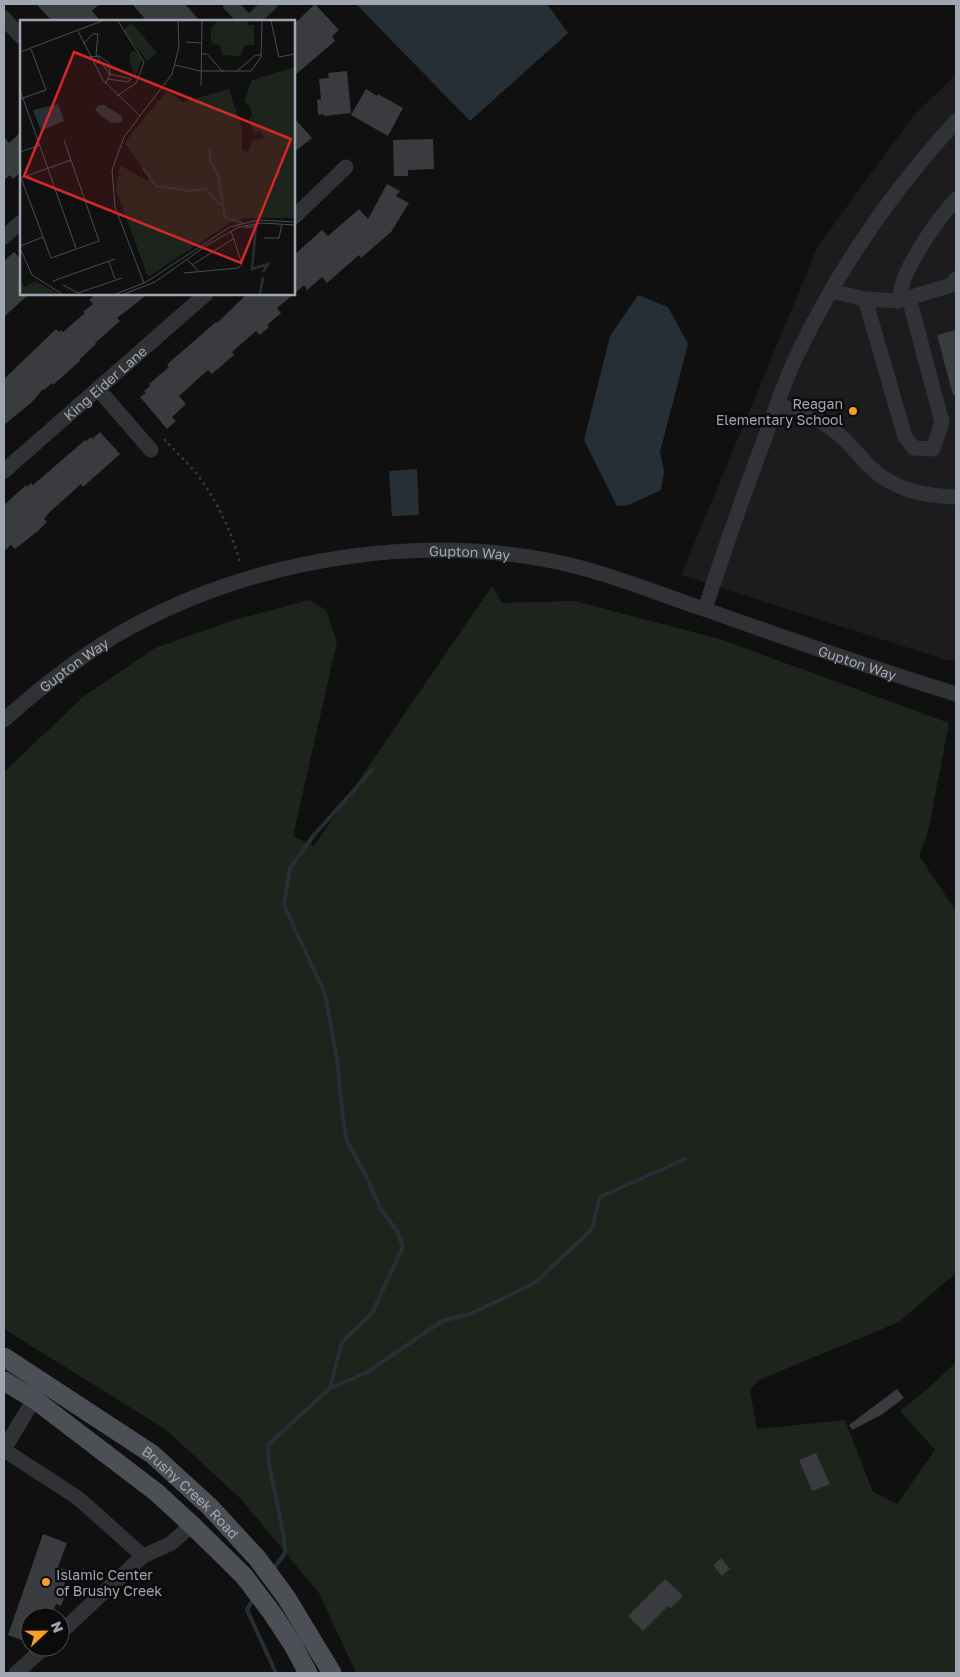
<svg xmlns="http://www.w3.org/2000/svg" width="960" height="1677" font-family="'Golos Text',sans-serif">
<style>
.built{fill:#1c1c1e}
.green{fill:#1c241c}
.water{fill:#262f35}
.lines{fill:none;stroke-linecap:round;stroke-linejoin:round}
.stream{stroke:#262f35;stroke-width:4}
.building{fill:#3a3b3e}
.path{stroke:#37393d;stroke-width:2.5;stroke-dasharray:2.5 4;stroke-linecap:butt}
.minor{stroke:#313236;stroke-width:15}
.major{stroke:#4c4f55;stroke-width:19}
.poi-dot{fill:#f79f22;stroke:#0b0b0c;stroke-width:2}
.labels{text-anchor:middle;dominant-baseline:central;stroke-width:5;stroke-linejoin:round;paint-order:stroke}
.street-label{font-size:14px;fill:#a0a7b2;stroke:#0b0b0c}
.poi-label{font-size:14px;fill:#a0a7b2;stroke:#0b0b0c;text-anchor:end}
.inset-river{fill:none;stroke:#262f35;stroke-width:2.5}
.inset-road{fill:none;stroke:#4a4c51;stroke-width:1}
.view{fill:#d62828;fill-opacity:0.15;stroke:#d62828;stroke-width:2.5}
.inset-edge{fill:none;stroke:#a0a7b2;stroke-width:2.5}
</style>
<rect width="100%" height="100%" fill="#101011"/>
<path class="built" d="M 956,74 L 956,661 L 946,660 L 681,575 L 818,246 L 913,116 Z"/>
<path class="green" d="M 492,586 L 502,603 L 574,601 L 720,639 L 949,723 L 928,832 L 919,856 L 956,911 L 956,1273 L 899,1322 L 759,1380 L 750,1390 L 757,1429 L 845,1420 L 873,1492 L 897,1504 L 935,1450 L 900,1411 L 932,1385 L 956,1362 L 956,1673 L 356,1673 L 319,1593 L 240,1498 L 165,1429 L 4,1329 L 4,772 L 83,697 L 155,648 L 234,620 L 310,600 L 326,610 L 337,642 L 293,836 L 314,846 Z"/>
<path class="water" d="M 356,4 L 547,4 L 568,33 L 470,121 Z
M 638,295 L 668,307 L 688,344 L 660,452 L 664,471 L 661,490 L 629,505 L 617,506 L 584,440 L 610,336 Z
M 417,469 L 419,515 L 392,516 L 389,471 Z"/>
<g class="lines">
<path class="stream" d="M 330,1388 L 342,1342 L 372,1313 L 403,1247 L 397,1231 L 380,1208 L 366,1176 L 347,1141 L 343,1120 L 337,1059 L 325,994 L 284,905 L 290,868 L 314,835 L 373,769
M 272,1571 L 285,1553 L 284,1538 L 269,1464 L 268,1445 L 330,1388 L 366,1373 L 442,1321 L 470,1314 L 535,1283 L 592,1229 L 600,1197 L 685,1159
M 254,1597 L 247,1610 L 276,1673"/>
</g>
<path class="building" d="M 36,4 L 100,4 L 92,11 L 101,21 L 52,21 Z
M 132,4 L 185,4 L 200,21 L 147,21 Z
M 315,4 L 339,30 L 332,36 L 335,41 L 294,76 L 294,24 Z
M 347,71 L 351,113 L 324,116 L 323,114 L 318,115 L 317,100 L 321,99 L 319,79 L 329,78 L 328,73 Z
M 366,89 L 377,96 L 378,94 L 403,108 L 388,136 L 351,115 Z
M 294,118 L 312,138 L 294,152 Z
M 21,132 L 21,172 L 13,179 L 10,175 L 4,180 L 4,137 L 9,143 Z
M 433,139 L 434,169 L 408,170 L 408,176 L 394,176 L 393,140 Z
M 387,184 L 400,191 L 396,196 L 409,203 L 391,232 L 361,258 L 359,255 L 327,283 L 322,277 L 307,290 L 304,285 L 294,294 L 294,255 L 322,230 L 328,236 L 359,209 L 368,219 Z
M 14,252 L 21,259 L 21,294 L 29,294 L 4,317 L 4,261 Z
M 96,294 L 148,294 L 117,318 L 120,321 L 95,343 L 96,344 L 79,360 L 80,361 L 53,385 L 52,383 L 44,390 L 43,389 L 32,402 L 4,425 L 4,379 L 56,329 L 59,332 L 61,330 L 63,332 L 85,313 L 83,312 L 93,304 L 89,300 Z
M 247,294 L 294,294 L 277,308 L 281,313 L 267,325 L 269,327 L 260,335 L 256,331 L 232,352 L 234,355 L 212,374 L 208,370 L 179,396 L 186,404 L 172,417 L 176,421 L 167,429 L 140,397 L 146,393 L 144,391 L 150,386 L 149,384 L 169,367 L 167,365 L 171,361 L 216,322 L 217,323 Z
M 956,330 L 956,394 L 953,395 L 937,335 Z
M 100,432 L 120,454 L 83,487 L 81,484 L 50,512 L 44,519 L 47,522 L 38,531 L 15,549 L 11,545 L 4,551 L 4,505 L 26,485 L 27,487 L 31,483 L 33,485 L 85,440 L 86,441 L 91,437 L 92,439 Z
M 897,1389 L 904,1398 L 881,1415 L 852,1430 L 849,1425 Z
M 816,1453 L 830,1484 L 812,1491 L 799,1460 Z
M 43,1534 L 67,1543 L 58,1567 L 69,1571 L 61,1594 L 65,1595 L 61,1606 L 56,1604 L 51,1617 L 30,1617 L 30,1643 L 8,1635 Z
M 721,1558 L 730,1569 L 722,1576 L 713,1565 Z
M 665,1579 L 683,1596 L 671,1608 L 668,1606 L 643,1631 L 628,1616 Z"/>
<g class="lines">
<path class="path" d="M 164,439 C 174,450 186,461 196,473 C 217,500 230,529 240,562"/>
<g class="minor">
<path d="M 230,4 L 246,21"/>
<path d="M 4,18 L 21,37"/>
<path d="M 251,21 L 270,4"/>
<path d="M 294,217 L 346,167"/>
<path d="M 4,237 L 21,222"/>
<path d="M 831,291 L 865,299 L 899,301 L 951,285 L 956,279"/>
<path d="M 865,299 L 905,437 L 914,448 L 933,449 L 942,422 L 909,298"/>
<path d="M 899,301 C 900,295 901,288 903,282 C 912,256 938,219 956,199"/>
<path d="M 98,389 L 151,450"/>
<path d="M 777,405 C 798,411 819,418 836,432 C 848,442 858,454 868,465 C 893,490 923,496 956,497"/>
<path id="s1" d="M 4,471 L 206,294"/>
<path d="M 705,609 C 724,551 744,493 766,435 C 776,407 786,377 799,351 C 840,266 893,190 956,121"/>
<path id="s2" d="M 4,720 C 43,685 85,652 131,627 C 262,556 433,530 578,567 C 621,578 662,595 704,609 C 788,639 872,668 956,694"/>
<path d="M 4,1449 L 39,1391"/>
<path d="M 4,1450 L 78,1498 L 143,1556"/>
<path d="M 60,1633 L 143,1556 L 170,1544 L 192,1525"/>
<path d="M 16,1673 L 45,1647"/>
</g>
<g class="major">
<path id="s3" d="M 4,1357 L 152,1454 L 210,1507 L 257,1558 L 286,1597 L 332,1673"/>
<path d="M 4,1381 L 34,1399 L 156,1492 L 192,1525 L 244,1576 L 272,1613 L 293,1645 L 308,1673"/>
</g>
</g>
<g class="poi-dot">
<circle cx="853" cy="411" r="5"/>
<circle cx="46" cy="1582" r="5"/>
</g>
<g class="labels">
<g class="street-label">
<text stroke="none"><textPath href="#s1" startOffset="134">King Eider Lane</textPath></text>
<text stroke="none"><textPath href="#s2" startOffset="509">Gupton Way</textPath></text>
<text stroke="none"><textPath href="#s2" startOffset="914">Gupton Way</textPath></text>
<text stroke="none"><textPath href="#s2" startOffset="89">Gupton Way</textPath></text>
<text stroke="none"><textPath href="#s3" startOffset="231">Brushy Creek Road</textPath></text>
</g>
<g class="poi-label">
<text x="843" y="403">Reagan<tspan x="843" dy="16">Elementary School</tspan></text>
<text x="56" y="1574" text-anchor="start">Islamic Center<tspan x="56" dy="16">of Brushy Creek</tspan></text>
</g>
</g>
<g transform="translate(20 20)">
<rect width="275" height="275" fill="#101011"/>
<path d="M 198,1 L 228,1 L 228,5 L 234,5 L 234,25 L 225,25 L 220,36 L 202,35 L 200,25 L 193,24 L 191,20 L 191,8 ZM 112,3 L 137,33 L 127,41 L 103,10 ZM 114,30 L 122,39 L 115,57 L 109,40 L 111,38 L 109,34 ZM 275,47 L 275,198 L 227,198 L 210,203 L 128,257 L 96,170 L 100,145 L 127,161 L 130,159 L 105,123 L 112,113 L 147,71 L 163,82 L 209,69 L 222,109 L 222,130 L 228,132 L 232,121 L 245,118 L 240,111 L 234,113 L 229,99 L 232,96 L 230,87 L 224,81 L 232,60 ZM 0,259 L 4,267 L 15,261 L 39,274 L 0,274 Z" fill="#1c241c"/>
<path d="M 38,84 L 44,101 L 21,111 L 13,90 ZM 79,85 L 84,85 L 102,96 L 102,102 L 91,103 L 79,94 L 75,89 Z" fill="#262f35"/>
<path class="inset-river" d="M 190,128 L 190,141 L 198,154 L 205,197 L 222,203M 123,148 L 136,166 L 170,171 L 186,169 L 200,185M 224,207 L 236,207 L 232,249 L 248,244 L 243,252M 240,274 L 243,257"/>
<path class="inset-road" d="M 251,1 L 259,37 L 275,34M 58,11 L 83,60 L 120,96M 166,22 L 181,23M 63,24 L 73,14 L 78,14 L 76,35 L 90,55M 0,32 L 82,1M 181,34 L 187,34 L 203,52M 69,37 L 79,36 L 89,43 L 90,55 L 85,64M 155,45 L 180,51 L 231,51 L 241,37 L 242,1M 216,52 L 236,35 L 241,35M 88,59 L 108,62 L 111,59 L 90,54M 181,66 L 182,1M 0,70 L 56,228M 97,76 L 116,63 L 124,42 L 98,1M 0,79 L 26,70 L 11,29M 0,132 L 20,125M 1,158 L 31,238 L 79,221 L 44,120M 1,158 L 51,140M 244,218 L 259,218 L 262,204M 0,226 L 23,217M 0,228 L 12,255 L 42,274M 167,239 L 178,251M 89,242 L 95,259M 172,245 L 213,219M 164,253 L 218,248 L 222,244 L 211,211M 33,261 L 95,239M 124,263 L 95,187 L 92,150 L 104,117 L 152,54 L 159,27 L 158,1M 43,265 L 58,273 L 102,258M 96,274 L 126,262 L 210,207 L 238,200 L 275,202M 104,274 L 135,262 L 187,225 L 219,207 L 242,203 L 275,205"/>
<path class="view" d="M 54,32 L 271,119 L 221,243 L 4,156 Z"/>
<rect width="275" height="275" class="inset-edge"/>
</g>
<rect width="960" height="1677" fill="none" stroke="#a0a7b2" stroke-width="10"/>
<g transform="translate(45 1632) rotate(68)"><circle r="24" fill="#0b0b0c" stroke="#47494e"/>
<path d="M0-4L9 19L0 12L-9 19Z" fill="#f79f22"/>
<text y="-8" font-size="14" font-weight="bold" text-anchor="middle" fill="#a0a7b2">N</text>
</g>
</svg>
